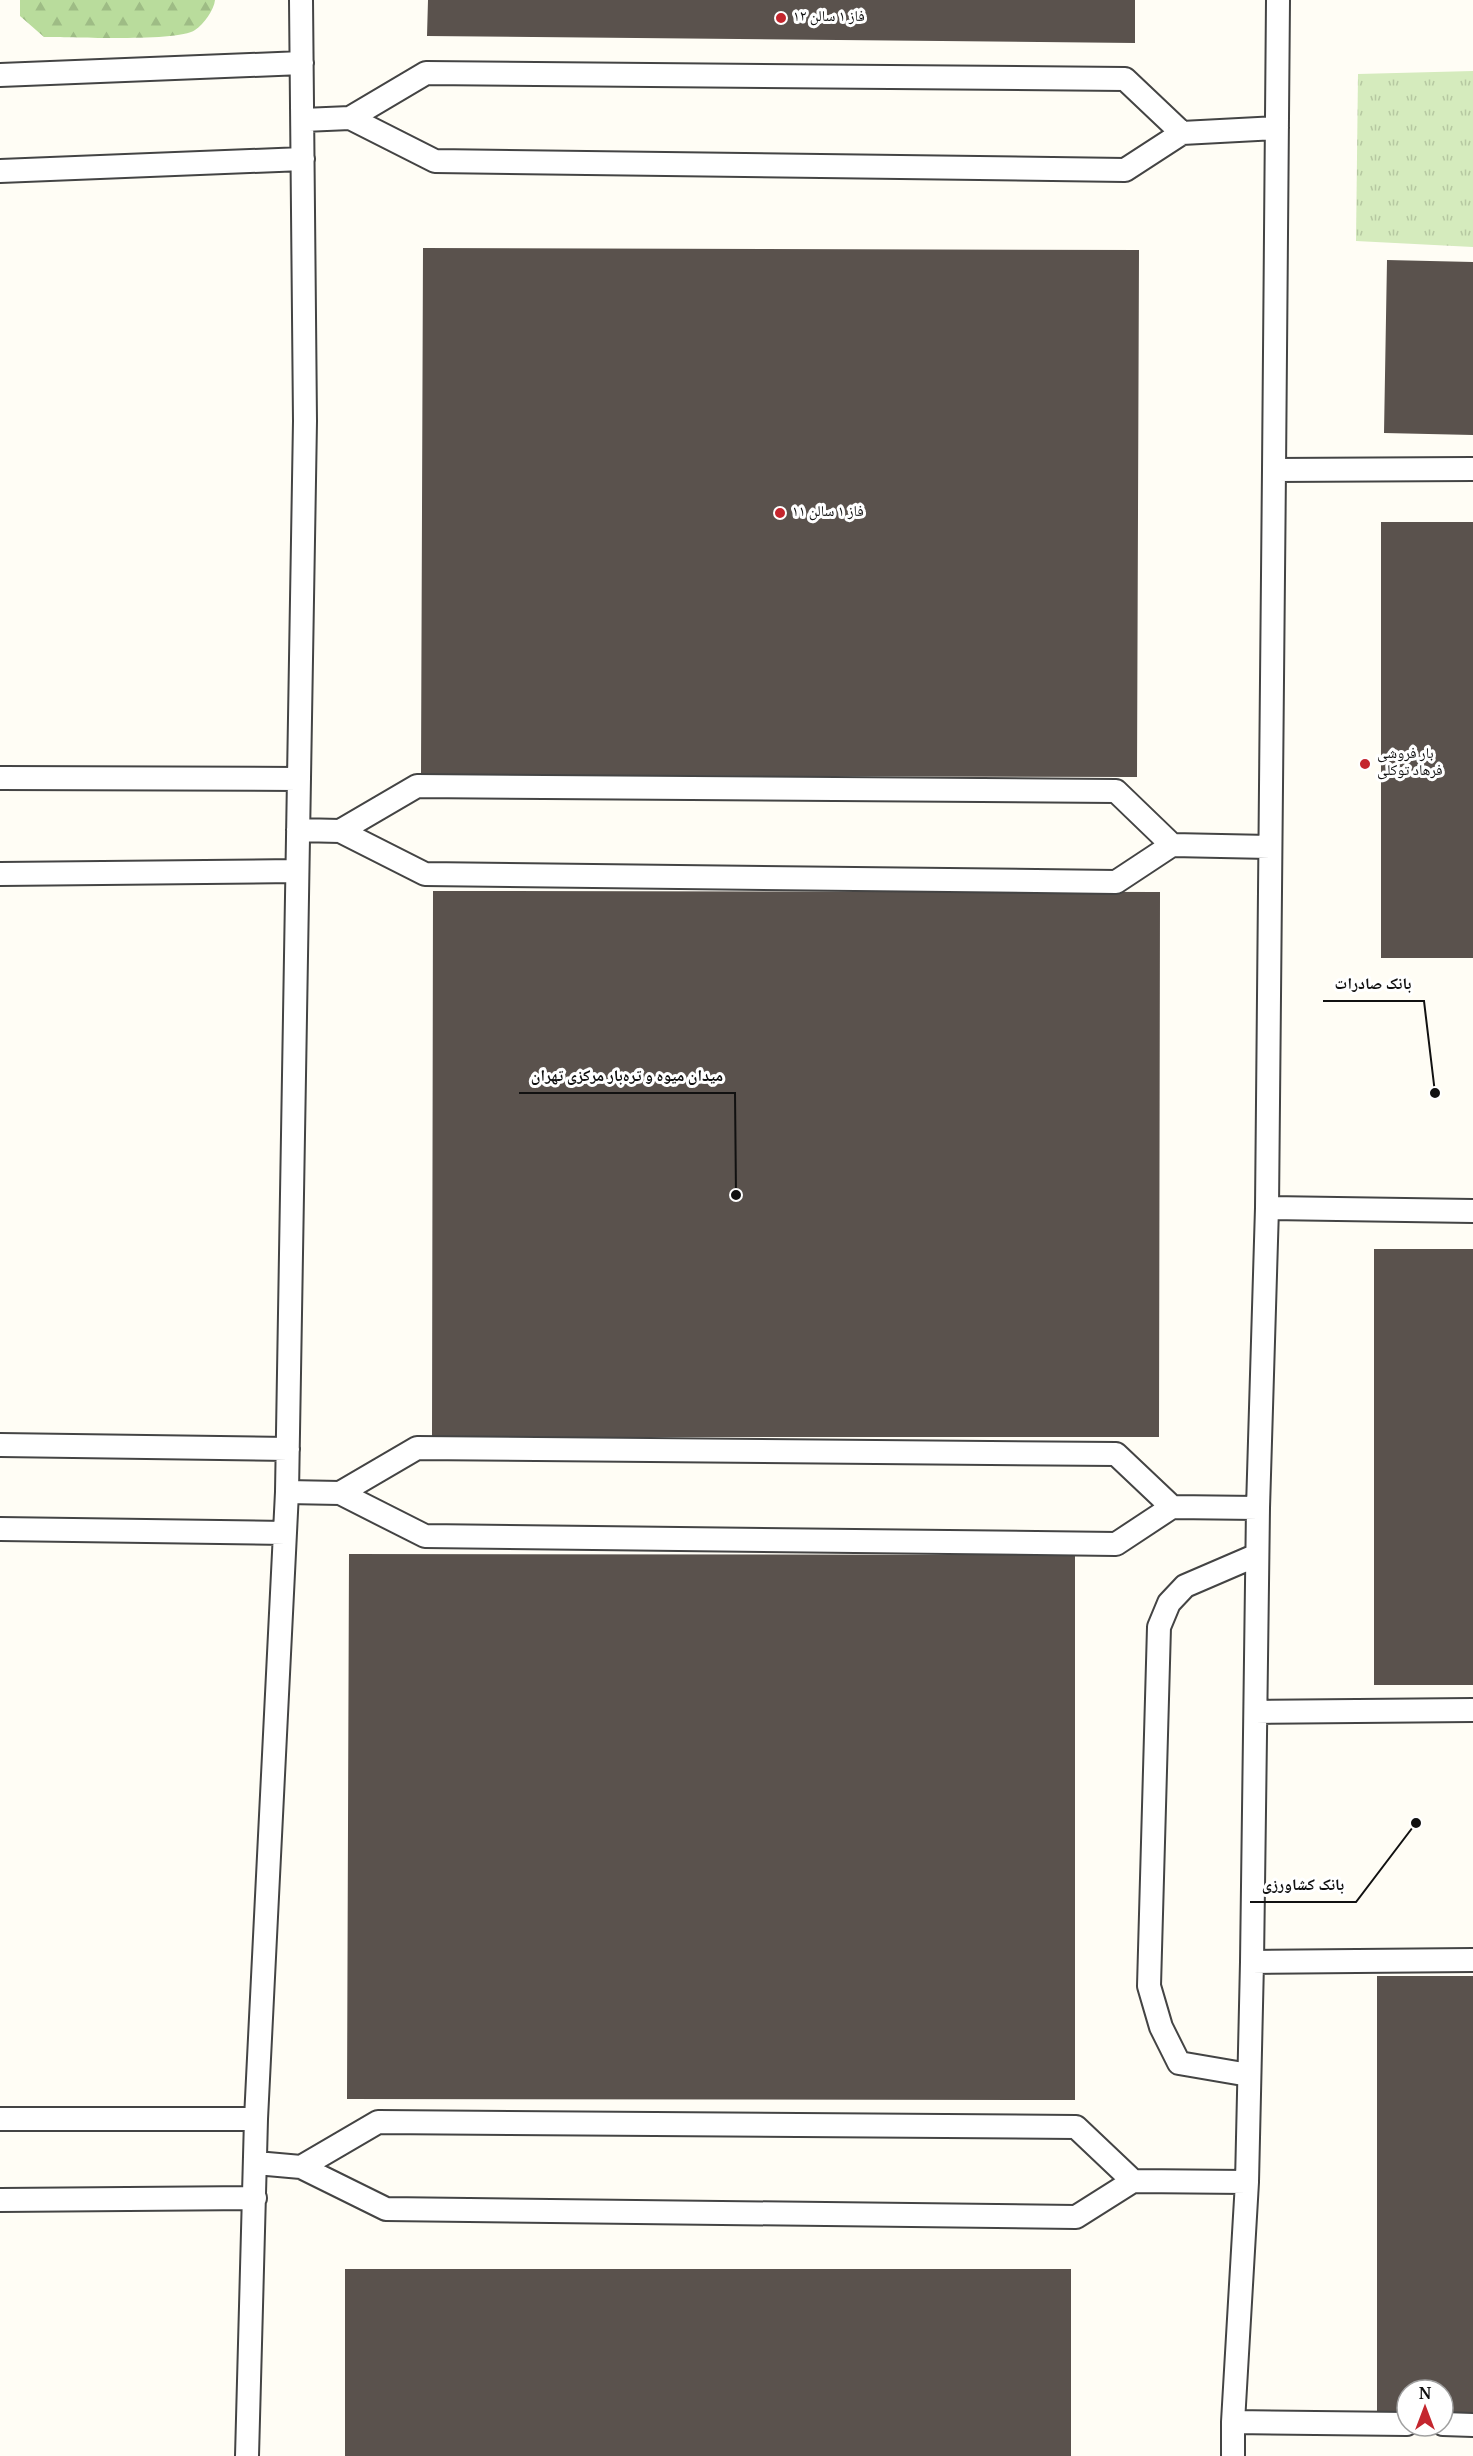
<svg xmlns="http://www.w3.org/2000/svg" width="1473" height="2456" font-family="Georgia,'Noto Naskh Arabic',serif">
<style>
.forest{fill:url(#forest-firs)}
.park{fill:url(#park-tufts)}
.building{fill:#5a524d}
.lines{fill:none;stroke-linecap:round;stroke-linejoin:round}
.lane-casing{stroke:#444;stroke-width:26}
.lane{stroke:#fff;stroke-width:22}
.poi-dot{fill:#c4262e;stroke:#fff;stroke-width:2}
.labels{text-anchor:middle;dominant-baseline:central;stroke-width:6;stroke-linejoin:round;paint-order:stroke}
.poi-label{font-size:15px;fill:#111;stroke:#fff;text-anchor:start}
.leader{fill:none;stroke:#111;stroke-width:2}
.callout-dot{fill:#111;stroke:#fff;stroke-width:2}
.callout-label{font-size:16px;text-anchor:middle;font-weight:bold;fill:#111;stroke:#fff;stroke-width:6;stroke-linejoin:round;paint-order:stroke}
</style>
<defs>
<pattern id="forest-firs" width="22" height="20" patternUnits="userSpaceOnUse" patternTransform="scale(1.5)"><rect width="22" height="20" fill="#b9dc9c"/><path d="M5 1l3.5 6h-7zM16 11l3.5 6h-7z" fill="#9ebc85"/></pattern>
<pattern id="park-tufts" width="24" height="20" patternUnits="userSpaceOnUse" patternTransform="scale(1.5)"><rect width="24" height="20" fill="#d5ebbd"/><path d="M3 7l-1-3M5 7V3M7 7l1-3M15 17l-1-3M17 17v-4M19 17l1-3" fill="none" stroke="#b6c8a1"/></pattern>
</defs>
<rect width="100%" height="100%" fill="#fffdf5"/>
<path class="forest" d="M 20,0 L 215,0 C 214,10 204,24 195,30 C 178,42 71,37 44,37 L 20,16 Z"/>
<path class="park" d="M 1473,71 L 1473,247 L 1356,241 L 1358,74 Z"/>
<path class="building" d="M 428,0 L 1135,0 L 1135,43 L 427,36 Z
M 423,248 L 1139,250 L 1137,777 L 421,775 Z
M 1387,260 L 1473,262 L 1473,435 L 1384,433 Z
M 1381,522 L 1473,522 L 1473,958 L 1381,958 Z
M 433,891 L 1160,892 L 1159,1437 L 432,1437 Z
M 1374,1249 L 1473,1249 L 1473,1685 L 1374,1685 Z
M 349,1554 L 1075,1555 L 1075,2100 L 347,2099 Z
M 1377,1976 L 1473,1976 L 1473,2412 L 1443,2412 L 1443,2390 L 1407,2390 L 1407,2412 L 1377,2412 Z
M 345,2269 L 1071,2269 L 1071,2456 L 345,2456 Z"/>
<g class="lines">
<defs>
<path id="lane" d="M 1278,0 L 1274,470 L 1473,469
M 0,75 L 302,63
M 303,120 L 350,118
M 1182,133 L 1125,79 L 426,73 L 350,118 L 435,161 L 1125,170 L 1182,133 L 1277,128
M 0,171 L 303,159
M 0,778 L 299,779
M 298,830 L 340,831
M 1172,845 L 1116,791 L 417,786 L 340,831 L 425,874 L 1116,882 L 1172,845 L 1270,847
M 0,874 L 297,871
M 1267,1208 L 1473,1211
M 0,1445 L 288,1449
M 287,1492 L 340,1493
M 1172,1507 L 1116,1454 L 417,1448 L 340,1493 L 425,1536 L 1116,1544 L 1172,1507 L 1258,1508
M 0,1529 L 285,1533
M 1256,1712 L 1473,1710
M 1252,1962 L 1473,1960
M 1249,2075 L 1179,2063 L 1161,2027 L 1149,1986 L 1159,1627 L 1169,1603 L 1185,1586 L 1257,1555
M 0,2119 L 256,2119
M 256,2163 L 301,2167
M 1133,2181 L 1076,2127 L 378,2122 L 301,2167 L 386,2209 L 1076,2217 L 1133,2181 L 1247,2182
M 0,2200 L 255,2198
M 1233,2422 L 1407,2424
M 1443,2424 L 1473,2425
M 247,2456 L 256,2119 L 287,1492 L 305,421 L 301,0
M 1233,2456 L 1233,2422 L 1247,2182 L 1252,1962 L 1258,1508 L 1267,1208 L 1274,470"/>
</defs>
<use href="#lane" class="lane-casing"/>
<use href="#lane" class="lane"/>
</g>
<g class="poi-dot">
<circle cx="781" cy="18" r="6"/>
<circle cx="780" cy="513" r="6"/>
<circle cx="1365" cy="764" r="6"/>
</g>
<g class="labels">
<g class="poi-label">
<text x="793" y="18">فاز ۱ سالن ۱۲</text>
<text x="792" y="513">فاز ۱ سالن ۱۱</text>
<text x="1377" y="755">بار فروشی<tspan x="1377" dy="17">فرهاد توکلی</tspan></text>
</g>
</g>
<path class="leader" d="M1435 1093L1424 1001H1323M736 1195L735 1093H519M1416 1823L1356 1902H1250"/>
<g class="callout-dot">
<circle cx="1435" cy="1093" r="6"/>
<circle cx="736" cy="1195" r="6"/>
<circle cx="1416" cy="1823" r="6"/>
</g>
<g class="callout-label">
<text x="1373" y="989">بانک صادرات</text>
<text x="627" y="1081">میدان میوه و تره‌بار مرکزی تهران</text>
<text x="1303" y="1890">بانک کشاورزی</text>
</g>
<g transform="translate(1425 2408)"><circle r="28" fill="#ffffff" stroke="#a0a0a0" stroke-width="1.5"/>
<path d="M0-4.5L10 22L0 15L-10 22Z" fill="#c4262e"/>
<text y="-9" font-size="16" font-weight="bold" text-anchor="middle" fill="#111111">N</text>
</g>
</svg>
